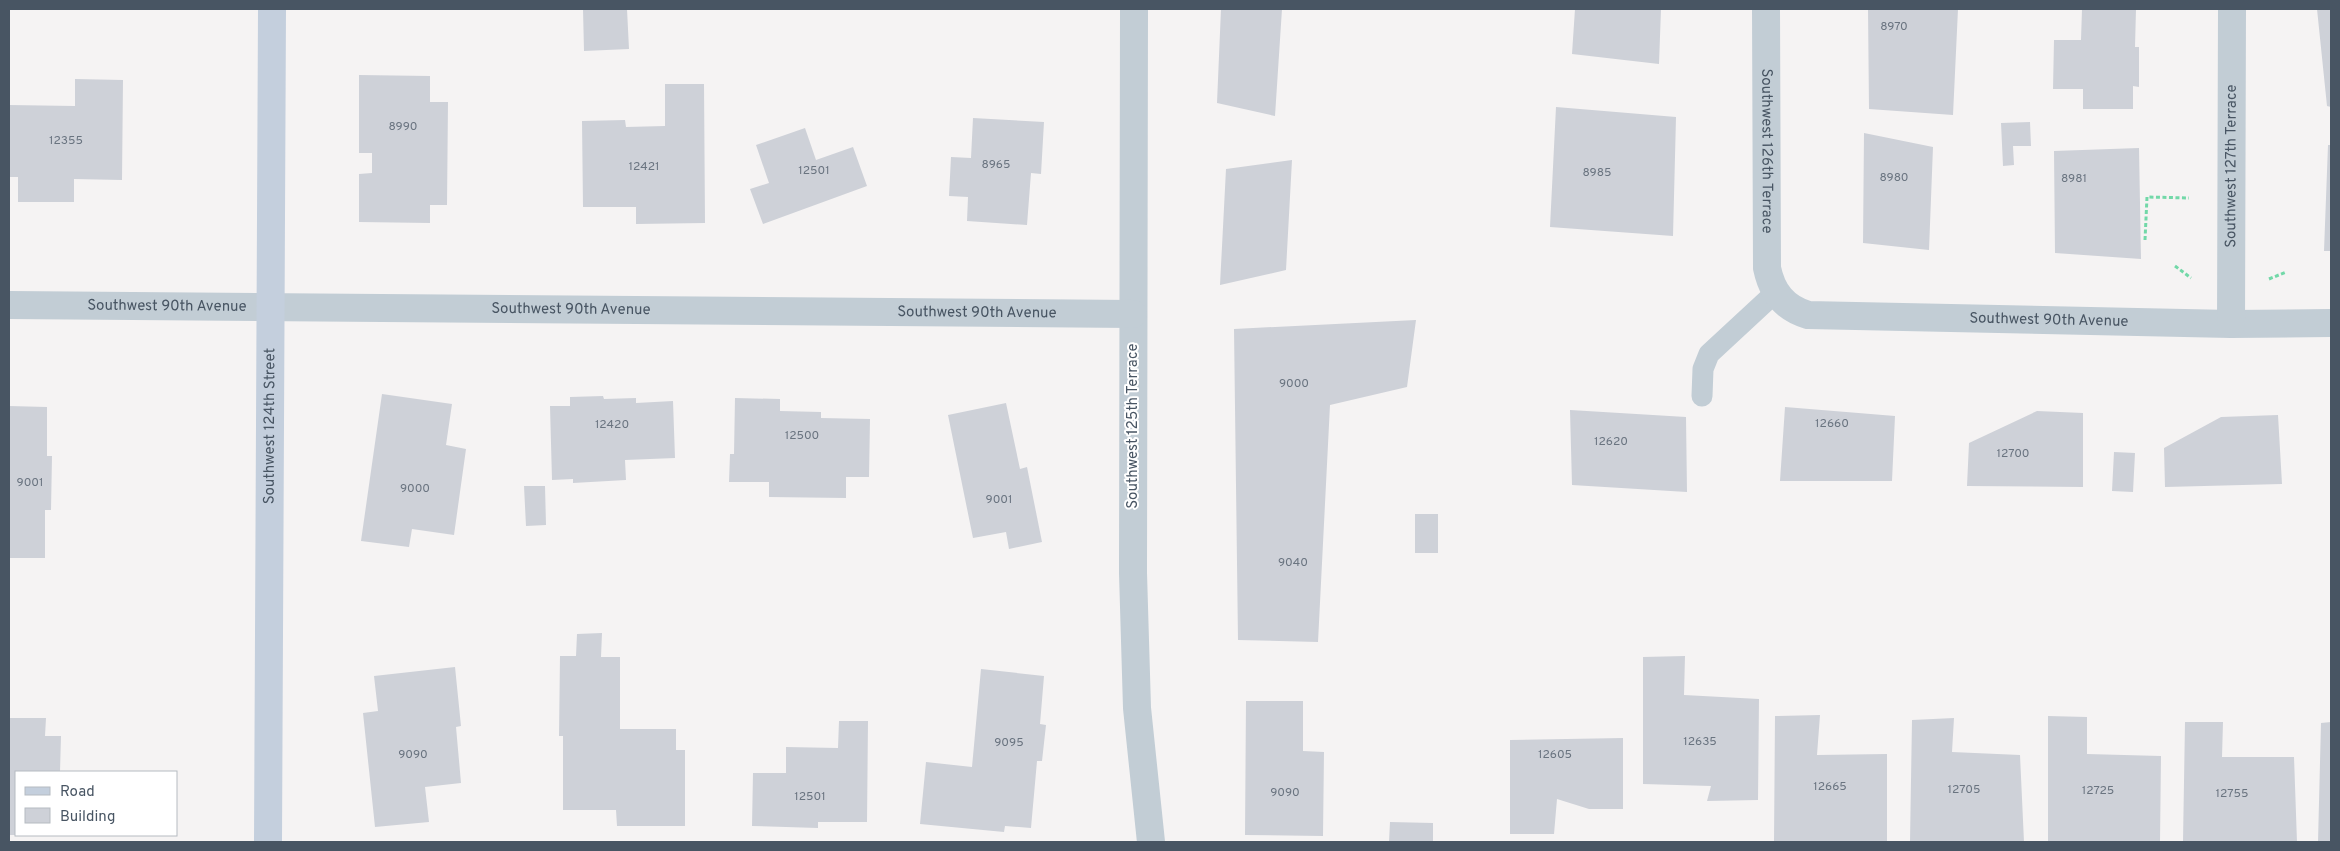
<svg xmlns="http://www.w3.org/2000/svg" width="2340" height="851" font-family="Overpass,sans-serif">
<style>
.building{fill:#ced1d8}
.lines{fill:none;stroke-linecap:round;stroke-linejoin:round}
.path{stroke:#72d8a8;stroke-width:3;stroke-dasharray:4 2.5;stroke-linecap:butt}
.lane{stroke:#c2cdd5;stroke-width:21}
.street{stroke:#c2cdd5;stroke-width:28}
.secondary{stroke:#c4cfdd;stroke-width:28}
.labels{text-anchor:middle;dominant-baseline:central;stroke-width:4;stroke-linejoin:round;paint-order:stroke}
.number-label{font-size:12px;fill:#6a7480}
.street-label{font-size:15px;fill:#485563;stroke:#fff}
</style>
<rect width="100%" height="100%" fill="#f5f3f3"/>
<path class="building" d="M 583,9 L 627,9 L 629,49 L 584,51 Z
M 1221,9 L 1282,9 L 1275,116 L 1217,103 Z
M 1575,9 L 1661,9 L 1659,64 L 1572,54 Z
M 1868,9 L 1958,9 L 1953,115 L 1869,109 Z
M 2082,9 L 2136,9 L 2135,47 L 2139,47 L 2139,87 L 2133,86 L 2133,109 L 2083,109 L 2083,89 L 2053,89 L 2054,40 L 2081,40 Z
M 2317,9 L 2331,9 L 2331,107 L 2327,106 Z
M 359,75 L 430,76 L 430,102 L 448,102 L 447,205 L 430,205 L 430,223 L 359,222 L 359,174 L 372,173 L 372,153 L 359,153 Z
M 75,79 L 123,80 L 122,180 L 74,179 L 74,202 L 18,202 L 18,177 L 9,177 L 9,105 L 75,106 Z
M 665,84 L 704,84 L 705,223 L 636,224 L 636,207 L 583,207 L 582,121 L 625,120 L 626,127 L 665,126 Z
M 1556,107 L 1676,117 L 1673,236 L 1550,227 Z
M 973,118 L 1044,122 L 1041,174 L 1031,173 L 1027,225 L 967,221 L 968,197 L 949,196 L 951,157 L 971,158 Z
M 2030,122 L 2031,146 L 2013,146 L 2014,165 L 2003,166 L 2001,123 Z
M 805,128 L 816,160 L 853,147 L 867,186 L 763,224 L 750,189 L 769,183 L 756,145 Z
M 1864,133 L 1933,147 L 1929,250 L 1863,243 Z
M 2328,145 L 2331,145 L 2331,251 L 2324,251 Z
M 2139,148 L 2141,259 L 2055,253 L 2054,151 Z
M 1292,160 L 1286,270 L 1220,285 L 1226,169 Z
M 1416,320 L 1407,387 L 1330,405 L 1318,642 L 1238,640 L 1234,329 Z
M 382,394 L 452,404 L 446,445 L 466,449 L 454,535 L 412,529 L 409,547 L 361,541 Z
M 603,396 L 604,399 L 636,398 L 636,403 L 673,401 L 675,458 L 625,460 L 626,480 L 573,483 L 573,479 L 552,480 L 550,406 L 570,406 L 570,397 Z
M 735,398 L 780,399 L 780,411 L 821,412 L 821,418 L 870,419 L 869,477 L 846,477 L 846,498 L 769,497 L 769,482 L 729,482 L 730,454 L 734,454 Z
M 1006,403 L 1020,469 L 1027,467 L 1042,542 L 1009,549 L 1006,532 L 973,538 L 948,415 Z
M 9,406 L 47,407 L 47,456 L 52,456 L 51,510 L 45,510 L 45,558 L 9,558 Z
M 1785,407 L 1895,416 L 1892,481 L 1780,481 Z
M 1570,410 L 1686,417 L 1687,492 L 1572,485 Z
M 2037,411 L 2083,413 L 2083,487 L 1967,486 L 1969,443 Z
M 2278,415 L 2282,484 L 2165,487 L 2164,448 L 2221,417 Z
M 2114,452 L 2135,453 L 2133,492 L 2112,491 Z
M 524,486 L 545,486 L 546,525 L 526,526 Z
M 1415,514 L 1438,514 L 1438,553 L 1415,553 Z
M 602,633 L 601,657 L 620,657 L 620,729 L 676,729 L 676,750 L 685,750 L 685,826 L 617,826 L 616,810 L 563,810 L 563,736 L 559,736 L 560,656 L 576,656 L 577,634 Z
M 1685,656 L 1684,695 L 1759,699 L 1758,800 L 1707,801 L 1711,786 L 1643,784 L 1643,657 Z
M 455,667 L 461,726 L 456,727 L 461,783 L 425,787 L 429,822 L 375,827 L 363,713 L 378,711 L 374,676 Z
M 981,669 L 1044,676 L 1040,724 L 1046,725 L 1042,761 L 1037,761 L 1031,828 L 1005,826 L 1004,832 L 920,824 L 926,762 L 972,767 Z
M 1246,701 L 1303,701 L 1303,751 L 1324,752 L 1323,836 L 1245,835 Z
M 1820,715 L 1817,755 L 1887,754 L 1887,842 L 1774,842 L 1775,716 Z
M 2048,716 L 2087,717 L 2087,754 L 2161,756 L 2160,842 L 2048,841 Z
M 9,718 L 46,718 L 45,736 L 61,736 L 60,772 L 16,772 L 16,835 L 9,835 Z
M 1954,718 L 1952,752 L 2020,755 L 2024,842 L 1910,842 L 1912,720 Z
M 839,721 L 868,721 L 867,822 L 818,822 L 818,828 L 752,826 L 753,773 L 786,773 L 786,747 L 838,748 Z
M 2185,722 L 2223,722 L 2222,757 L 2294,757 L 2297,842 L 2183,842 Z
M 2331,722 L 2331,842 L 2318,842 L 2321,723 Z
M 1623,738 L 1623,809 L 1589,809 L 1557,799 L 1554,834 L 1510,834 L 1510,740 Z
M 1390,822 L 1433,823 L 1433,842 L 1389,842 Z"/>
<g class="lines">
<path class="path" d="M 2145,240 L 2147,197 L 2189,198
M 2175,266 L 2191,278
M 2269,279 L 2286,272"/>
<path class="lane" d="M 1702,396 L 1703,369 L 1709,354 L 1776,292"/>
<g class="street">
<path d="M 1134,9 L 1133,573 L 1137,708 L 1151,842"/>
<path id="s1" d="M 1766,9 L 1767,268 C 1772,292 1784,308 1808,315 L 2231,324 L 2331,323"/>
<path id="s2" d="M 9,305 L 1133,314"/>
<path id="s3" d="M 2231,324 L 2232,9"/>
</g>
<path class="secondary" id="s4" d="M 268,842 L 272,9"/>
</g>
<g class="labels">
<g class="number-label">
<text x="1894" y="27">8970</text>
<text x="403" y="127">8990</text>
<text x="66" y="141">12355</text>
<text x="996" y="165">8965</text>
<text x="644" y="167">12421</text>
<text x="814" y="171">12501</text>
<text x="1597" y="173">8985</text>
<text x="1894" y="178">8980</text>
<text x="2074" y="179">8981</text>
<text x="1294" y="384">9000</text>
<text x="1832" y="424">12660</text>
<text x="612" y="425">12420</text>
<text x="802" y="436">12500</text>
<text x="1611" y="442">12620</text>
<text x="2013" y="454">12700</text>
<text x="30" y="483">9001</text>
<text x="415" y="489">9000</text>
<text x="999" y="500">9001</text>
<text x="1293" y="563">9040</text>
<text x="1700" y="742">12635</text>
<text x="1009" y="743">9095</text>
<text x="413" y="755">9090</text>
<text x="1555" y="755">12605</text>
<text x="1830" y="787">12665</text>
<text x="1964" y="790">12705</text>
<text x="2098" y="791">12725</text>
<text x="1285" y="793">9090</text>
<text x="2232" y="794">12755</text>
<text x="810" y="797">12501</text>
</g>
<g class="street-label">
<text stroke="none"><textPath href="#s1" startOffset="142">Southwest 126th Terrace</textPath></text>
<text stroke="none"><textPath href="#s3" startOffset="158">Southwest 127th Terrace</textPath></text>
<text stroke="none"><textPath href="#s2" startOffset="158">Southwest 90th Avenue</textPath></text>
<text stroke="none"><textPath href="#s2" startOffset="562">Southwest 90th Avenue</textPath></text>
<text stroke="none"><textPath href="#s2" startOffset="968">Southwest 90th Avenue</textPath></text>
<text stroke="none"><textPath href="#s1" startOffset="566">Southwest 90th Avenue</textPath></text>
<text stroke="none"><textPath href="#s4" startOffset="416">Southwest 124th Street</textPath></text>
<text transform="translate(1133 426) rotate(-90)">Southwest 125th Terrace</text>
</g>
</g>
<rect width="2340" height="851" fill="none" stroke="#485563" stroke-width="20"/>
<rect x="15" y="771" width="162" height="65" fill="#ffffff" stroke="#b6bbc1"/>
<rect x="25" y="787" width="25" height="8" fill="#c4cfdd" stroke="#b6bbc1"/>
<text x="60" y="796" font-size="15" fill="#485563">Road</text>
<rect x="25" y="808" width="25" height="15" fill="#ced1d8" stroke="#b6bbc1"/>
<text x="60" y="821" font-size="15" fill="#485563">Building</text>
</svg>
